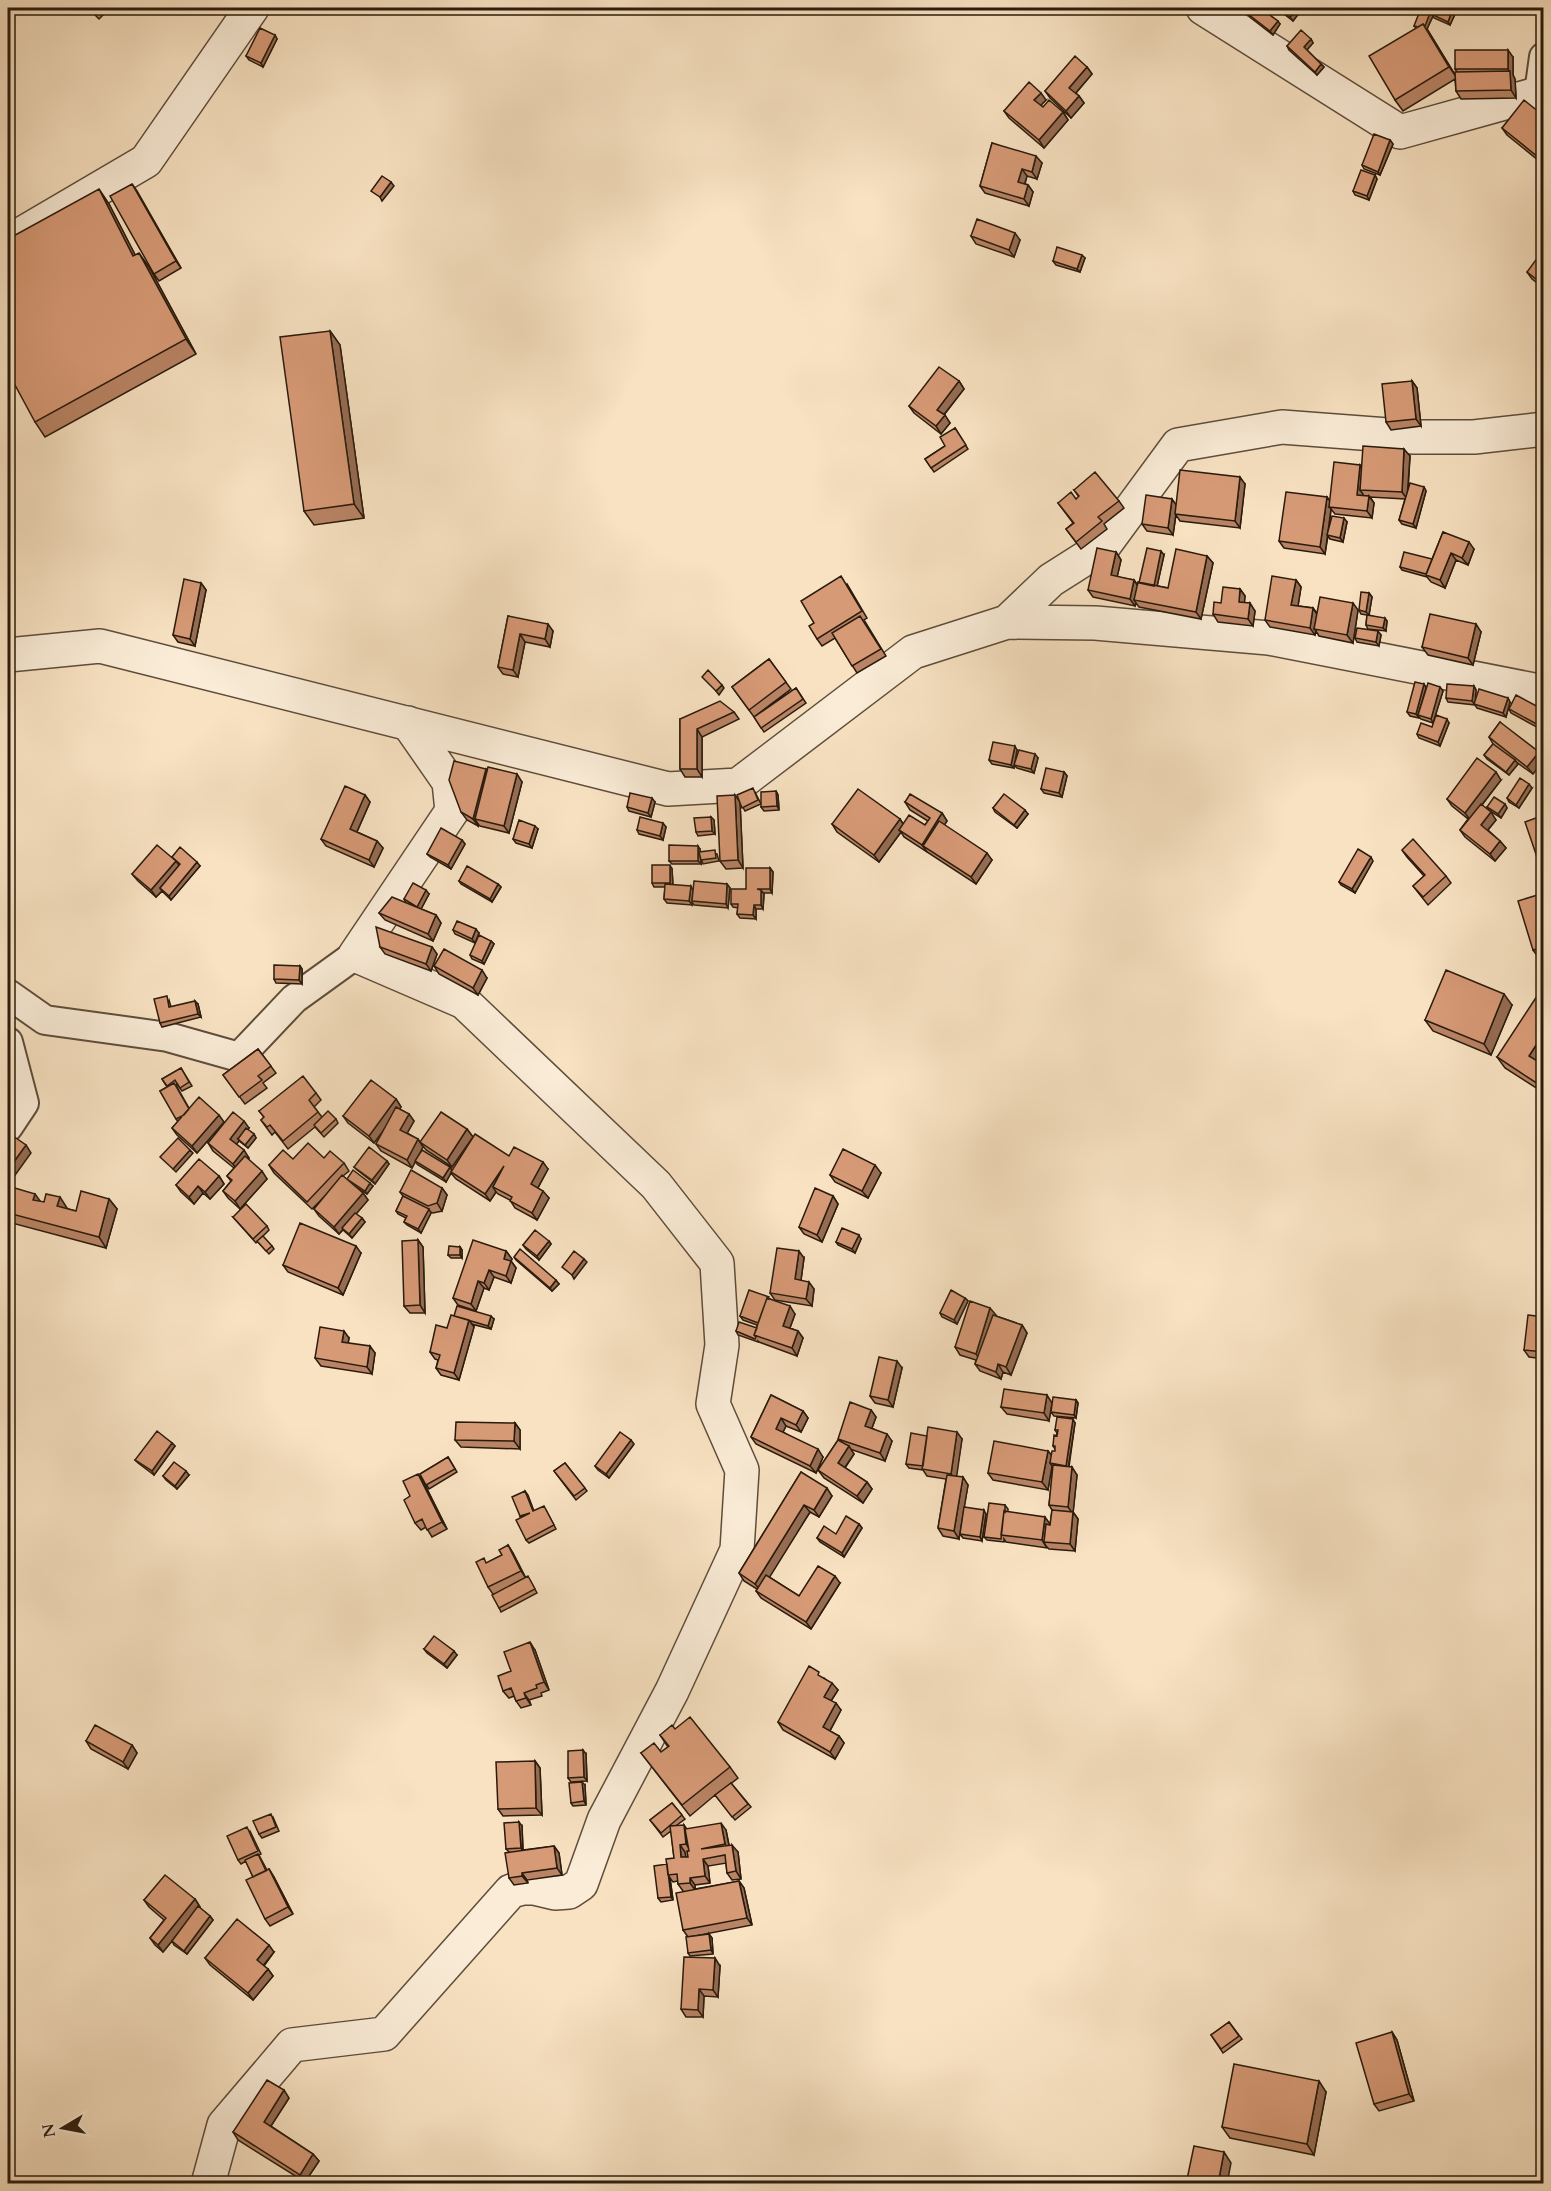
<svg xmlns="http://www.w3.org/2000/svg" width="1551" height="2191" font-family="Cardo,serif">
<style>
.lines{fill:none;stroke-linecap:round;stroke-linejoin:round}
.minor-casing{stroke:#5e4d3a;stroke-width:32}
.tertiary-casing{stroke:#5e4d3a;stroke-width:36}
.minor{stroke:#faecd7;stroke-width:28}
.tertiary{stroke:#faecd7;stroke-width:33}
.wall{fill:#b98465;stroke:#2a1b0d;stroke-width:1.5}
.shaded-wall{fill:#966c53;stroke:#2a1b0d;stroke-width:1.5}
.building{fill:#d79a76;stroke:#2a1b0d;stroke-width:1.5}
</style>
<rect width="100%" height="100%" fill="#f8e2c2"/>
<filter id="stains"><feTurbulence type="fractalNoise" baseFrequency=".00333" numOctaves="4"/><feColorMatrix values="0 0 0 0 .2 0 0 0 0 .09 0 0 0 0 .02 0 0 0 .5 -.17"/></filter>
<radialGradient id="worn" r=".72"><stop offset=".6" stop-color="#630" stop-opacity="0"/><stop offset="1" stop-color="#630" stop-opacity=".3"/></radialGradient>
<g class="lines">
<defs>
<path id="minor" d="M 1539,93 L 1544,57
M 8,994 L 45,1020 L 168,1037 L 239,1057 L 294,999 L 355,955
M 8,1042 L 24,1103 L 8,1127"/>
<path id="tertiary" d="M 1203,8 L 1400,132 L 1544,92
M 8,242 L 146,161 L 252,8
M 1007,622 L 1051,580 L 1103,547 L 1178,445 L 1282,427 L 1414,437 L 1474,437 L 1544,429
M 8,655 L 100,646 L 668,789 L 738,785 L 913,652 L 1007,622 L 1095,623 L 1269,638 L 1544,692
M 208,2184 L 224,2125 L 292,2045 L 384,2034 L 511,1891 L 523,1888 L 534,1888 L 555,1893 L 569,1892 L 581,1884 L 604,1820 L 672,1691 L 737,1550 L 742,1470 L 713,1404 L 722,1345 L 717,1263 L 656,1185 L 464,1002 L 355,955 L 452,811 L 449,782 L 408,723"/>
</defs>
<use href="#minor" class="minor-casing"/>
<use href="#tertiary" class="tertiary-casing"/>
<use href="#minor" class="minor"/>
<use href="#tertiary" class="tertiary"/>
</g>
<path class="wall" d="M 88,8 L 110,8 L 99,19 Z
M 1277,8 L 1303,8 L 1293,21 L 1280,11 Z
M 1434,8 L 1456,12 L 1450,25 L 1434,18 L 1433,16 L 1427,29 L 1455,75 L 1457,72 L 1455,69 L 1513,57 L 1513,75 L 1515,79 L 1516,98 L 1461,99 L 1456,91 L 1455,79 L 1403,111 L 1395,100 L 1416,28 L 1414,26 Z
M 1248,14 L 1280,24 L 1273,35 L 1251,18 Z
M 275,35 L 277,39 L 263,67 L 249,60 L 246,56 Z
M 1311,39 L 1313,43 L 1307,50 L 1324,67 L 1317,75 L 1289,50 L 1287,46 Z
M 1087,67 L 1092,74 L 1076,93 L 1079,96 L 1084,103 L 1071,118 L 1050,98 L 1045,91 Z
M 1046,100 L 1041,105 L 1043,107 L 1063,112 L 1068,120 L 1044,148 L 1009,118 L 1004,111 Z
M 1544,116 L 1544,165 L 1507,135 L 1502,128 Z
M 1390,140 L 1393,144 L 1380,175 L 1364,169 L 1362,165 Z
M 992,143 L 1042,163 L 1037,179 L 1027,176 L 1025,184 L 1028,185 L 1033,192 L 1029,206 L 985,193 L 980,186 Z
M 1375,175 L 1377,179 L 1369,200 L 1355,195 L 1353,191 Z
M 132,184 L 181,268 L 159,281 L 154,274 Z
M 109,204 L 135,255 L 149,267 L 196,354 L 45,437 L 35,422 Z
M 971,236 L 1020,240 L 1014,257 L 976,244 Z
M 1544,255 L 1544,288 L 1532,279 L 1527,272 Z
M 1085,258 L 1080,272 L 1056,265 L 1053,261 Z
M 330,331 L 340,345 L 364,518 L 314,525 L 304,511 Z
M 959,381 L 964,389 L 944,415 L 950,423 L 941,434 L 914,413 L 909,406 Z
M 1412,381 L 1417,388 L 1421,426 L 1391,430 L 1386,422 Z
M 955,428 L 968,449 L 934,472 L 925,459 L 945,446 Z
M 1410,456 L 1408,491 L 1424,487 L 1426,491 L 1416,528 L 1402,524 L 1399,520 L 1405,499 L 1370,497 L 1374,503 L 1372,518 L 1335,514 L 1331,509 L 1329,529 L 1347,522 L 1343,542 L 1330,539 L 1328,536 L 1325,554 L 1284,548 L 1279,541 L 1327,497 L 1330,501 L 1361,467 Z
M 1245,484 L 1240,528 L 1180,521 L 1176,515 L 1173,535 L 1147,531 L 1142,524 L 1176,505 Z
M 1074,490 L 1119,501 L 1124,508 L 1104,524 L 1107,529 L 1081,549 L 1066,529 L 1073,523 L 1058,503 L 1076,499 L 1079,497 Z
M 1443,532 L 1474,549 L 1468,565 L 1456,560 L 1445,588 L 1431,582 L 1427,577 L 1402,570 L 1400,567 L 1432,559 Z
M 1116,552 L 1121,560 L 1117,577 L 1134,580 L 1137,584 L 1164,555 L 1157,586 L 1168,588 L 1207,556 L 1213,563 L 1201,619 L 1139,607 L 1136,603 L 1135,606 L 1093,597 L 1088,590 Z
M 1296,580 L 1301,587 L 1298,606 L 1313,608 L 1317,613 L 1358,610 L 1353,643 L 1319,636 L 1316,631 L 1315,635 L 1270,627 L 1265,620 Z
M 201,583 L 206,590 L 195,646 L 178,642 L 173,635 Z
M 847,584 L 867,618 L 864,620 L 886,656 L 857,673 L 835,638 L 822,646 L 817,639 Z
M 1240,589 L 1245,596 L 1244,603 L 1255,611 L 1253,626 L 1218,622 L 1213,614 L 1221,603 Z
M 1369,593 L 1372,597 L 1369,615 L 1387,621 L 1386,631 L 1368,629 L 1366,625 L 1367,615 L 1361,614 L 1359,610 Z
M 508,616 L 553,631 L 550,647 L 525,642 L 518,677 L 503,674 L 498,667 Z
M 1481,632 L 1473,665 L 1428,655 L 1422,647 Z
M 1381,635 L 1379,646 L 1357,642 L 1355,638 Z
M 769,659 L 791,689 L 754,717 L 732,687 Z
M 1424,684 L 1426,688 L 1443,691 L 1433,723 L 1421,719 L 1419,717 L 1419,718 L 1410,716 L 1407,712 Z
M 1474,686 L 1476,690 L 1475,702 L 1508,698 L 1510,702 L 1506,717 L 1477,708 L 1475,705 L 1448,702 L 1446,698 Z
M 796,688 L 806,703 L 764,732 L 754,717 Z
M 1509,709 L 1544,710 L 1544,731 L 1511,713 Z
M 734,712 L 739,719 L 702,737 L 702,777 L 685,777 L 680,769 L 680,719 Z
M 1500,722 L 1533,774 L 1516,762 L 1518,764 L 1509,775 L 1487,759 L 1484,755 L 1493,744 L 1489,737 Z
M 1449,723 L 1440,746 L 1419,738 L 1417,734 L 1432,727 Z
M 1017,750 L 1015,761 L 1038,758 L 1034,773 L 1017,768 L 1014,765 L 1014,768 L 992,764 L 989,760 Z
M 487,771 L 522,782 L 509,833 L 480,826 L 478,824 L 478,826 L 467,820 L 461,812 Z
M 1064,772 L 1067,776 L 1062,797 L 1044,793 L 1041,789 Z
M 1501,780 L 1482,805 L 1496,820 L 1488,830 L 1500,841 L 1506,848 L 1495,861 L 1465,837 L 1460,830 L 1468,819 L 1452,806 L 1447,799 Z
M 1532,788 L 1519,808 L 1509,802 L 1507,798 Z
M 776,791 L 778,795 L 779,810 L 764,811 L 761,807 Z
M 755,792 L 761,804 L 745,811 L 740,802 L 743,868 L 726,869 L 720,861 L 740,802 Z
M 365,795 L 370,802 L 357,832 L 377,841 L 383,848 L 374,867 L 326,846 L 321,839 Z
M 655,802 L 651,817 L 629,811 L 627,807 Z
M 905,802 L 942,813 L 947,821 L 944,825 L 992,860 L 976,884 L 904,837 L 901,832 L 879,862 L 837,832 L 832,824 L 900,819 L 903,824 L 925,825 L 928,821 L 910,810 Z
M 1505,804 L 1507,808 L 1501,818 L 1490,811 L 1487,807 Z
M 993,808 L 1028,814 L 1017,828 L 995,812 Z
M 1544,815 L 1544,870 L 1539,863 Z
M 711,817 L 714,820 L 715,834 L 698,836 L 696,832 Z
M 666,827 L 663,840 L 639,834 L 637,830 Z
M 538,829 L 532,848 L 516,843 L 513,839 Z
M 462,840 L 465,844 L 451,869 L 430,857 L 427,854 Z
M 700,849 L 700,852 L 717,854 L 719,861 L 703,864 L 701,858 L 701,864 L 672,864 L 669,861 Z
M 1402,850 L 1446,876 L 1451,883 L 1428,905 L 1413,886 L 1424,876 L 1407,857 Z
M 172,858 L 200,866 L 171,900 L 162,891 L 156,897 L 138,881 L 132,874 Z
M 1373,861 L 1355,893 L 1341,885 L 1339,882 Z
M 770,868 L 773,872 L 772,893 L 763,893 L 764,894 L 763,909 L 756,909 L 756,919 L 740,918 L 737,914 L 738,908 L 733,907 L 731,904 Z
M 672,869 L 673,885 L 693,890 L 727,884 L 730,888 L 728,908 L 694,905 L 692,902 L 692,905 L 667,903 L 664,899 L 665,887 L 654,887 L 652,883 Z
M 459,881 L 498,884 L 501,887 L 492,902 L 461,884 Z
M 1544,893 L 1544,956 L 1538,957 L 1533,950 Z
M 429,894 L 421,909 L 436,915 L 441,923 L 433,941 L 385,920 L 379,913 L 406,903 L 404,899 Z
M 453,930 L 479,933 L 475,943 L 455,934 Z
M 491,941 L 494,944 L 484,964 L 472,959 L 470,955 Z
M 380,947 L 432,947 L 437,954 L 431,971 L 385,954 Z
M 300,966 L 302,969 L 302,984 L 276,983 L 274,979 Z
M 434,966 L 487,978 L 478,995 L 439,974 Z
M 169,1000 L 171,1007 L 198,1004 L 201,1017 L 162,1027 L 160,1023 Z
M 1512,1005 L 1491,1055 L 1433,1031 L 1425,1020 Z
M 258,1049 L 276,1073 L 263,1083 L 267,1088 L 245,1104 L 223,1075 Z
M 1497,1057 L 1539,1062 L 1544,1065 L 1544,1093 L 1505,1068 Z
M 181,1068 L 192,1086 L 182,1091 L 177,1084 L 176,1085 L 189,1108 L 224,1122 L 197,1153 L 177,1135 L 172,1128 L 178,1122 L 160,1091 L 167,1087 L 162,1079 Z
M 316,1093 L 321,1100 L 314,1107 L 322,1117 L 336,1119 L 338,1123 L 324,1137 L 315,1127 L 288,1149 L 275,1132 L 272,1135 L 266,1127 L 261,1120 L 264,1117 L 259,1111 Z
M 396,1099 L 401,1107 L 399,1109 L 409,1114 L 414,1121 L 407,1133 L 418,1139 L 423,1147 L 417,1158 L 450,1167 L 452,1170 L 509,1156 L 548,1169 L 538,1188 L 549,1198 L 537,1220 L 515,1208 L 510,1200 L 498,1194 L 496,1192 L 490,1201 L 456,1179 L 451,1173 L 446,1182 L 418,1165 L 415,1162 L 412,1168 L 381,1151 L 376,1144 L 384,1129 L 374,1143 L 348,1123 L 343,1116 Z
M 249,1128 L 248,1130 L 254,1134 L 256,1138 L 248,1148 L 239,1141 L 236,1144 L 249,1158 L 248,1159 L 267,1179 L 240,1209 L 228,1198 L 223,1191 L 231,1181 L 227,1176 L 234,1168 L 213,1151 L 208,1143 Z
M 467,1129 L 473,1137 L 452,1167 L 426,1150 L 420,1142 Z
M 324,1158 L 344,1163 L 349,1171 L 343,1176 L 349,1181 L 347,1179 L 373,1186 L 367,1194 L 353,1185 L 363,1193 L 368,1200 L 356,1214 L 362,1218 L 365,1222 L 352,1238 L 343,1230 L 339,1234 L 319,1216 L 314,1209 L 326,1195 L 312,1209 L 274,1173 L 269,1165 L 293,1159 Z
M 387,1161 L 389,1164 L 375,1184 L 357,1170 L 354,1167 Z
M 881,1173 L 868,1198 L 835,1182 L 830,1175 Z
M 219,1176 L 224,1184 L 210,1199 L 203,1193 L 194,1204 L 181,1192 L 176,1185 Z
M 8,1186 L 40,1202 L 76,1211 L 109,1199 L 117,1209 L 106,1248 L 8,1222 Z
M 442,1188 L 447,1195 L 442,1211 L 433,1213 L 430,1212 L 431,1213 L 421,1233 L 407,1225 L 404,1222 L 406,1218 L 398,1214 L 396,1211 L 403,1196 L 400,1192 Z
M 833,1196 L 838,1204 L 822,1242 L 804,1234 L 799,1227 Z
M 233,1217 L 267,1226 L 269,1230 L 256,1243 Z
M 861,1239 L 855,1253 L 838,1245 L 836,1242 Z
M 418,1240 L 423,1247 L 425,1313 L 410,1313 L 404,1306 Z
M 257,1241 L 272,1246 L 274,1249 L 269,1254 Z
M 549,1241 L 551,1244 L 539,1260 L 526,1249 L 523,1245 Z
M 460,1247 L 462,1250 L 462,1258 L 451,1258 L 448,1255 Z
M 506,1251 L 512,1259 L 511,1261 L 516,1268 L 511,1283 L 494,1277 L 489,1290 L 484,1288 L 476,1311 L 458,1305 L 453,1298 Z
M 361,1253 L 343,1295 L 288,1272 L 283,1265 Z
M 514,1257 L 559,1284 L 552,1291 L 516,1260 Z
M 804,1258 L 801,1280 L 814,1289 L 812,1306 L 775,1300 L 770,1293 Z
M 965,1298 L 968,1301 L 957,1324 L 942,1317 L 940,1313 Z
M 770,1299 L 795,1314 L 790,1328 L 798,1331 L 803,1338 L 797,1356 L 759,1342 L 758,1341 L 758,1342 L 738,1335 L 736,1331 L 757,1328 L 757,1325 L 743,1320 L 740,1316 Z
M 454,1316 L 494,1319 L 491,1329 L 471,1324 L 474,1327 L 459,1380 L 441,1375 L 436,1368 L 438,1360 L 435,1359 L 430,1352 L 447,1328 Z
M 996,1316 L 1022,1325 L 1027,1333 L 1011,1375 L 1003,1372 L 1001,1379 L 980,1371 L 975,1364 L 976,1360 L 960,1355 L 955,1347 Z
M 1544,1317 L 1544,1359 L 1529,1357 L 1524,1350 Z
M 349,1338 L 348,1343 L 375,1353 L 372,1374 L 321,1366 L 315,1358 Z
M 902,1368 L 893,1407 L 875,1403 L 870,1396 Z
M 771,1395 L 803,1411 L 808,1418 L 801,1432 L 786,1426 L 783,1432 L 823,1457 L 816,1473 L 756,1444 L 751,1437 Z
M 1076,1400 L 1078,1403 L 1076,1418 L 1054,1416 L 1051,1412 Z
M 1052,1403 L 1049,1421 L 1007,1414 L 1001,1407 Z
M 871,1410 L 876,1417 L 872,1428 L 892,1441 L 885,1461 L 850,1449 L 854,1454 L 845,1468 L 867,1482 L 872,1489 L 863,1503 L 824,1478 L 818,1470 L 838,1440 Z
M 515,1423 L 520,1430 L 520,1449 L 461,1447 L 455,1440 Z
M 1075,1423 L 1069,1467 L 1077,1475 L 1073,1512 L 1078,1519 L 1075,1551 L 1049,1549 L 1047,1547 L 1047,1548 L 1006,1542 L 1004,1539 L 1004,1542 L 987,1540 L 984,1537 L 1005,1505 L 1008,1509 L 1008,1512 L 1050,1525 L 1052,1510 L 1049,1505 L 1053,1467 L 1052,1466 L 1048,1490 L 993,1480 L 988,1473 L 1048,1451 L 1051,1455 L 1055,1451 L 1055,1449 L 1053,1446 L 1057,1433 L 1055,1430 Z
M 962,1439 L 956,1476 L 968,1485 L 964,1507 L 986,1514 L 982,1541 L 963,1538 L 960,1534 L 963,1511 L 959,1539 L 943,1536 L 938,1528 L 946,1479 L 927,1476 L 923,1470 L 909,1468 L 906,1464 Z
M 172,1443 L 175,1446 L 154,1475 L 138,1463 L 135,1460 Z
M 634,1444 L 609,1478 L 598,1470 L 595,1466 Z
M 448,1457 L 457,1472 L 429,1489 L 420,1474 Z
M 565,1463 L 587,1491 L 576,1500 L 554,1471 Z
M 801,1472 L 832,1496 L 819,1517 L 810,1512 L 769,1577 L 799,1596 L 840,1583 L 811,1629 L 761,1598 L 756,1591 L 757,1589 L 744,1581 L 739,1573 Z
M 189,1475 L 177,1489 L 166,1480 L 163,1476 Z
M 423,1481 L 447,1529 L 432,1537 L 426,1527 L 421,1530 L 415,1523 L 410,1496 Z
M 525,1491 L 528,1495 L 534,1511 L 546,1510 L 556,1529 L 529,1543 L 526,1540 L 520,1516 Z
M 859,1524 L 862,1528 L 844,1557 L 820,1542 L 817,1538 L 836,1534 Z
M 508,1545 L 513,1553 L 525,1577 L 530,1580 L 537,1593 L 501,1612 L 493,1594 L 488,1587 L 487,1563 L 502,1555 Z
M 424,1649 L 457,1655 L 447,1668 L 427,1653 Z
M 535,1650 L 549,1690 L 541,1693 L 542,1696 L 529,1700 L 531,1705 L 521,1708 L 516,1701 L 514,1696 L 509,1698 L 503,1691 L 511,1671 Z
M 824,1678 L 838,1690 L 831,1701 L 841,1710 L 830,1731 L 839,1736 L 844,1743 L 835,1759 L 783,1730 L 778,1722 Z
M 675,1729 L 730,1767 L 738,1778 L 724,1789 L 731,1783 L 751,1807 L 735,1820 L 715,1795 L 690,1816 L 641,1753 L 661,1752 L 668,1747 L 660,1735 Z
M 86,1741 L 132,1745 L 137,1753 L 128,1769 L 91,1749 Z
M 586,1754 L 587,1781 L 571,1782 L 568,1778 Z
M 535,1761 L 540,1768 L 542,1815 L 503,1816 L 498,1809 Z
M 585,1785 L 586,1805 L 573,1806 L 571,1803 Z
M 672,1803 L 685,1819 L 677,1825 L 687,1829 L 726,1830 L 729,1845 L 738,1852 L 741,1879 L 732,1880 L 727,1873 L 726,1863 L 708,1866 L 710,1883 L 695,1885 L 695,1889 L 739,1881 L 744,1888 L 752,1925 L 690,1937 L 709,1934 L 712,1938 L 713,1954 L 690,1956 L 688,1953 L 688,1937 L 683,1930 L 683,1891 L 678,1884 L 678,1881 L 673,1882 L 670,1878 L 673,1900 L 661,1902 L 658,1898 L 667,1864 L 674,1858 L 671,1831 L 663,1837 L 650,1820 Z
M 273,1817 L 279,1831 L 262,1838 L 259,1834 Z
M 522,1826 L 523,1850 L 554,1846 L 559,1853 L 562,1875 L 527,1880 L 528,1883 L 514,1885 L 509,1878 L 509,1852 L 506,1849 Z
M 250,1831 L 261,1854 L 259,1855 L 267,1870 L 269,1869 L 274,1877 L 293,1914 L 270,1926 L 265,1919 L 253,1877 L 246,1861 L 241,1864 L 238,1860 Z
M 195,1899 L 200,1907 L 200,1908 L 210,1916 L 213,1920 L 187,1954 L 174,1945 L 172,1941 L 163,1952 L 155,1945 L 150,1938 L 164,1920 L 149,1907 L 144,1900 Z
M 274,1952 L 264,1966 L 268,1969 L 273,1976 L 253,2000 L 210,1965 L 205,1958 Z
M 720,1966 L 718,1997 L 704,1996 L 703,2017 L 686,2017 L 681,2009 Z
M 1229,2022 L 1242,2039 L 1223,2053 L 1211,2035 Z
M 1392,2032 L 1397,2040 L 1414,2101 L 1379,2111 L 1374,2104 Z
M 1326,2092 L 1314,2155 L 1230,2138 L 1222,2127 Z
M 289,2098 L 271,2126 L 313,2154 L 319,2161 L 305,2182 L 238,2140 L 233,2132 Z"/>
<path class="shaded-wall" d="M 1272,8 L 1277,8 L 1273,14 L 1270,10 Z
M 1298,8 L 1303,8 L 1293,21 L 1290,17 Z
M 1432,8 L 1433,8 L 1435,10 L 1431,14 L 1433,16 L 1427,29 L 1457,78 L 1423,29 Z
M 1453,8 L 1456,12 L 1450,25 L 1448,22 Z
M 1278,21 L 1280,24 L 1273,35 L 1270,31 Z
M 275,35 L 277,39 L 263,67 L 261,63 Z
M 1311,39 L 1313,43 L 1306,51 L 1304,47 Z
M 1508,50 L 1513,57 L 1513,75 L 1515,79 L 1516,98 L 1511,90 L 1510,73 L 1508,69 Z
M 1321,64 L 1324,67 L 1317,75 L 1315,72 Z
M 1087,67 L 1092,74 L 1074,95 L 1069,88 Z
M 1041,93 L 1046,100 L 1039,107 L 1034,100 Z
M 1079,96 L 1084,103 L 1071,118 L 1066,111 Z
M 1063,112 L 1068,120 L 1044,148 L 1039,140 Z
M 1390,140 L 1393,144 L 1380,175 L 1378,172 Z
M 1036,156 L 1042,163 L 1037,179 L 1032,172 Z
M 1022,169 L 1027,176 L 1023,189 L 1018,182 Z
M 1375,175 L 1377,179 L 1369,200 L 1367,196 Z
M 391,182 L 394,186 L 382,201 L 380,197 Z
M 132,184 L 137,191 L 181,268 L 176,261 Z
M 1028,185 L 1033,192 L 1029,206 L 1024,199 Z
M 99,189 L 109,204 L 143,270 L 133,256 Z
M 1015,233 L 1020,240 L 1014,257 L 1009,250 Z
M 139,253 L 149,267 L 196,354 L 186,339 Z
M 1082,255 L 1085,258 L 1080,272 L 1077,269 Z
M 330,331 L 340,345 L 364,518 L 354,504 Z
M 959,381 L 964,389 L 942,417 L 937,410 Z
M 1412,381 L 1417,388 L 1421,426 L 1416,419 Z
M 945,415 L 950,423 L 941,434 L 936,426 Z
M 1404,449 L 1410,456 L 1407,499 L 1402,492 Z
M 1360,465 L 1365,473 L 1360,490 L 1363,494 L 1362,502 L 1357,495 Z
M 1240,477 L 1245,484 L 1240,528 L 1235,521 Z
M 1424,487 L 1426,491 L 1416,528 L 1413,524 Z
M 1369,496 L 1374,503 L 1372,518 L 1367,511 Z
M 1327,497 L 1332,504 L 1329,507 L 1331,509 L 1325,554 L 1320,547 Z
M 1172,499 L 1177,506 L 1173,535 L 1168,528 Z
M 1344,518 L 1347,522 L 1343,542 L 1340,538 Z
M 1469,542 L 1474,549 L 1468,565 L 1462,558 Z
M 1161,551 L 1164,555 L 1156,591 L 1153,587 Z
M 1116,552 L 1121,560 L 1116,582 L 1111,575 Z
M 1451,553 L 1456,560 L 1445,588 L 1440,580 Z
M 1207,556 L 1213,563 L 1201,619 L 1196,612 Z
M 1134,580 L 1139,588 L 1134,600 L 1136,603 L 1135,606 L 1130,599 Z
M 1296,580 L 1301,587 L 1297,612 L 1291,605 Z
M 201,583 L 206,590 L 195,646 L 190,639 Z
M 1240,589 L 1245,596 L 1244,609 L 1239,602 Z
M 1369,593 L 1372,597 L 1369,615 L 1366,612 Z
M 1250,603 L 1255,611 L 1253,626 L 1248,619 Z
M 1353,603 L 1358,610 L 1353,643 L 1347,635 Z
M 1313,608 L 1318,616 L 1314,629 L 1316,631 L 1315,635 L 1310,628 Z
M 1385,618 L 1387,621 L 1386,631 L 1383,628 Z
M 548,624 L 553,631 L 550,647 L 545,639 Z
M 1476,624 L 1481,632 L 1473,665 L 1468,658 Z
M 1378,631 L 1381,635 L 1379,646 L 1376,642 Z
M 520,634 L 525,642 L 518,677 L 513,670 Z
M 1424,684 L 1426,688 L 1418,715 L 1419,718 L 1416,714 Z
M 722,685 L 724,688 L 719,695 L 716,691 Z
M 1474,686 L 1476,690 L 1475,705 L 1472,701 Z
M 1440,687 L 1443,691 L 1433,723 L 1431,719 Z
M 1508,698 L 1510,702 L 1506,717 L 1503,713 Z
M 1447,719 L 1449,723 L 1440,746 L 1438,742 Z
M 697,729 L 702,737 L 702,777 L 697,769 Z
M 1015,746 L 1017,750 L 1014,768 L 1011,765 Z
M 1539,752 L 1544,760 L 1533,774 L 1527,767 Z
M 1035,754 L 1038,758 L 1034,773 L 1031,769 Z
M 1515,760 L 1518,764 L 1509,775 L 1506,772 Z
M 486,769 L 491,776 L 475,819 L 478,824 L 478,826 L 473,819 Z
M 1064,772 L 1067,776 L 1062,797 L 1059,793 Z
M 1496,772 L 1501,780 L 1470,820 L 1465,813 Z
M 517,774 L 522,782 L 509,833 L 504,826 Z
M 1529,784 L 1532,788 L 1519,808 L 1516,805 Z
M 776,791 L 778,795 L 779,810 L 777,806 Z
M 365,795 L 370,802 L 355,836 L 350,829 Z
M 735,795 L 740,802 L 743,868 L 738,860 Z
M 652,798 L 655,802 L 651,817 L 648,813 Z
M 1505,804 L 1507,808 L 1501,818 L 1498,814 Z
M 1025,810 L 1028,814 L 1017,828 L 1014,825 Z
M 1491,812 L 1496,820 L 1486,832 L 1481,825 Z
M 942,813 L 947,821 L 929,849 L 923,846 L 927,852 L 922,845 Z
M 711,817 L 714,820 L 715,834 L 712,831 Z
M 900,819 L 905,827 L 899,830 L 901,832 L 879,862 L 874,855 Z
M 663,823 L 666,827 L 663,840 L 660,836 Z
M 535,826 L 538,829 L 532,848 L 529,844 Z
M 462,840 L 465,844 L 451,869 L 448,865 Z
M 377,841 L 383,848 L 374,867 L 369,860 Z
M 1500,841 L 1506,848 L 1495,861 L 1490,854 Z
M 698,846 L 700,849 L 701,864 L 698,861 Z
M 987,853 L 992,860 L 976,884 L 971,877 Z
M 1371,857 L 1373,861 L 1355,893 L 1352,889 Z
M 176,861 L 181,868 L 160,888 L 162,891 L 156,897 L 151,890 Z
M 197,862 L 200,866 L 171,900 L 169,896 Z
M 670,865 L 672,869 L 673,887 L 670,883 Z
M 770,868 L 773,872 L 772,893 L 770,889 Z
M 498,884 L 501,887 L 492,902 L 490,899 Z
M 727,884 L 730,888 L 728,908 L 726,904 Z
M 691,886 L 693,890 L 692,905 L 689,901 Z
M 426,890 L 429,894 L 420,911 L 417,907 Z
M 761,890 L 764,894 L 763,909 L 761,905 Z
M 754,905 L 756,909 L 756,919 L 753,915 Z
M 436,915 L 441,923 L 433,941 L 428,934 Z
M 476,929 L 479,933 L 475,943 L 472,939 Z
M 491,941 L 494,944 L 484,964 L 482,961 Z
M 432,947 L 437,954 L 431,971 L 426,964 Z
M 300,966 L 302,969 L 302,984 L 299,980 Z
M 482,970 L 487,978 L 478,995 L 473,988 Z
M 1504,994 L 1512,1005 L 1491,1055 L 1484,1044 Z
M 195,1001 L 198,1004 L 201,1017 L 198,1014 Z
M 1544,1033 L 1544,1056 L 1537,1066 L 1529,1056 Z
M 1544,1076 L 1544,1091 L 1538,1084 Z
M 396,1099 L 401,1107 L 374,1143 L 369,1136 Z
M 409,1114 L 414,1121 L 405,1137 L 400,1130 Z
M 219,1115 L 224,1122 L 197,1153 L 192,1146 Z
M 244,1121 L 249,1128 L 240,1140 L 238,1139 L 239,1141 L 235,1146 L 230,1139 Z
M 467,1129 L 473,1137 L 452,1167 L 447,1160 Z
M 254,1134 L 256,1138 L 248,1148 L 245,1145 Z
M 418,1139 L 423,1147 L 412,1168 L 407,1160 Z
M 26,1145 L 31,1153 L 8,1185 L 8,1170 Z
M 190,1150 L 193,1153 L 176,1172 L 173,1169 Z
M 244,1150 L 249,1158 L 238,1171 L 233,1164 Z
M 387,1161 L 389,1164 L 375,1184 L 372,1180 Z
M 543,1162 L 548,1169 L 536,1191 L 531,1184 Z
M 875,1165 L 881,1173 L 868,1198 L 862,1191 Z
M 504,1166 L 493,1187 L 496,1192 L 490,1201 L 485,1194 Z
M 450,1167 L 452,1171 L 446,1182 L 443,1178 Z
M 262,1171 L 267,1179 L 240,1209 L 235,1201 Z
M 219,1176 L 224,1184 L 210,1199 L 205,1192 Z
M 370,1183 L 373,1186 L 367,1194 L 365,1191 Z
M 198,1186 L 203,1193 L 194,1204 L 189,1197 Z
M 442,1188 L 447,1195 L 442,1211 L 437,1203 Z
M 543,1191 L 549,1198 L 537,1220 L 532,1213 Z
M 363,1193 L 368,1200 L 339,1234 L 334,1227 Z
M 35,1194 L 43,1205 L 33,1200 Z
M 833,1196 L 838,1204 L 822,1242 L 817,1235 Z
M 60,1197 L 67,1208 L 65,1217 L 57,1206 Z
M 109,1199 L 117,1209 L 106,1248 L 99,1237 Z
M 429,1209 L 431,1213 L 421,1233 L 418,1229 Z
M 362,1218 L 365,1222 L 352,1238 L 349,1234 Z
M 859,1235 L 861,1239 L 855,1253 L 852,1249 Z
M 418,1240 L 423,1247 L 425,1313 L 420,1305 Z
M 549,1241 L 551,1244 L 539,1260 L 537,1256 Z
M 356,1246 L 361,1253 L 343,1295 L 338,1288 Z
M 460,1247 L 462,1250 L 462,1258 L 460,1255 Z
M 506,1251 L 512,1259 L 511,1261 L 516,1268 L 511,1283 L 506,1276 L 504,1259 Z
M 799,1251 L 804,1258 L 800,1287 L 795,1279 Z
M 584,1259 L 587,1262 L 574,1279 L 572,1275 Z
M 489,1270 L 494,1277 L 489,1290 L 484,1283 Z
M 556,1280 L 559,1284 L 552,1291 L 550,1288 Z
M 478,1281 L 484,1288 L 476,1311 L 471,1304 Z
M 809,1282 L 814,1289 L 812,1306 L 806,1299 Z
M 965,1298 L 968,1301 L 957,1324 L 954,1320 Z
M 790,1306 L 795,1314 L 788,1333 L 783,1326 Z
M 990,1308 L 996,1315 L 981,1362 L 976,1354 Z
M 491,1316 L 494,1319 L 491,1329 L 488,1326 Z
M 469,1320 L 474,1327 L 459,1380 L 454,1373 Z
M 1022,1325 L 1027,1333 L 1011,1375 L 1006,1367 Z
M 344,1331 L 349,1338 L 347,1349 L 342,1342 Z
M 798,1331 L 803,1338 L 797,1356 L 792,1348 Z
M 370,1346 L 375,1353 L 372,1374 L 367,1367 Z
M 897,1361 L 902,1368 L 893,1407 L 888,1400 Z
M 998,1364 L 1003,1372 L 1001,1379 L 996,1372 Z
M 1047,1395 L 1052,1403 L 1049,1421 L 1044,1413 Z
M 1076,1400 L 1078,1403 L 1076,1418 L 1074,1415 Z
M 871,1410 L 876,1417 L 870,1433 L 865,1426 Z
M 803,1411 L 808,1418 L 801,1432 L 796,1425 Z
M 781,1418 L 786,1426 L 781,1436 L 776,1429 Z
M 1073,1419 L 1075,1423 L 1068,1469 L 1066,1466 Z
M 515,1423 L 520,1430 L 520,1449 L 514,1441 Z
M 957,1432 L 962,1439 L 956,1481 L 951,1474 Z
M 887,1434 L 892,1441 L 885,1461 L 880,1453 Z
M 631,1440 L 634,1444 L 609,1478 L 606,1474 Z
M 172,1443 L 175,1446 L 154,1475 L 152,1471 Z
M 849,1446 L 854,1454 L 843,1470 L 838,1463 Z
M 818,1449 L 823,1457 L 816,1473 L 810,1466 Z
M 1048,1451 L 1054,1458 L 1050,1463 L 1052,1466 L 1048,1490 L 1042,1482 Z
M 1072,1467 L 1077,1475 L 1073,1514 L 1068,1507 Z
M 186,1471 L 189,1475 L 177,1489 L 175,1486 Z
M 418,1474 L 423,1481 L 447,1529 L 442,1522 Z
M 963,1477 L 968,1485 L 959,1539 L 954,1531 Z
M 867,1482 L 872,1489 L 863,1503 L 857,1496 Z
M 827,1488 L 832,1496 L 819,1517 L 814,1510 Z
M 804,1505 L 810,1512 L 761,1591 L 755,1584 Z
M 984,1510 L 986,1514 L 982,1541 L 980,1537 Z
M 1073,1512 L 1078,1519 L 1075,1551 L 1070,1544 Z
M 1045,1517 L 1050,1524 L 1048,1542 L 1044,1542 L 1047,1548 L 1042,1540 Z
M 859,1524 L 862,1528 L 844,1557 L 842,1553 Z
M 508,1545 L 513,1553 L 526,1578 L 521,1571 Z
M 835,1576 L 840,1583 L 811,1629 L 806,1622 Z
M 530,1642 L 535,1650 L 549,1690 L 544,1682 Z
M 454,1651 L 457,1655 L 447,1668 L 444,1664 Z
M 832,1683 L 838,1690 L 829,1704 L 824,1697 Z
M 524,1693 L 529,1700 L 531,1705 L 526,1698 Z
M 836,1703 L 841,1710 L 828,1734 L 823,1727 Z
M 839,1736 L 844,1743 L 835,1759 L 830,1752 Z
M 132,1745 L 137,1753 L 128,1769 L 123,1762 Z
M 583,1750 L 586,1754 L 587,1781 L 584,1777 Z
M 535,1761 L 540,1768 L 542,1815 L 536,1808 Z
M 582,1782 L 585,1785 L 586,1805 L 584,1801 Z
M 519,1822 L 522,1826 L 523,1852 L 521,1848 Z
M 721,1823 L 726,1830 L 730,1851 L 725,1844 Z
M 684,1825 L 689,1832 L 691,1851 L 686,1844 Z
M 680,1845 L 685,1852 L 687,1865 L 681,1857 Z
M 732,1845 L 738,1852 L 741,1879 L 736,1871 Z
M 554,1846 L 559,1853 L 562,1875 L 557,1868 Z
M 703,1859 L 708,1866 L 710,1883 L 705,1876 Z
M 667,1864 L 668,1875 L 670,1878 L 673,1900 L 671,1897 Z
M 269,1869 L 274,1877 L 293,1914 L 288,1907 Z
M 522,1873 L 527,1880 L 528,1883 L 522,1876 Z
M 690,1878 L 695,1885 L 695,1890 L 690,1883 Z
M 739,1881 L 744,1888 L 752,1925 L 747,1918 Z
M 195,1899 L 200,1907 L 163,1952 L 158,1945 Z
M 210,1916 L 213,1920 L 187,1954 L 184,1951 Z
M 709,1934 L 712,1938 L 713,1954 L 711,1950 Z
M 269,1945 L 274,1952 L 262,1967 L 257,1960 Z
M 715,1958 L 720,1966 L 718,1997 L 713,1990 Z
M 268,1969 L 273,1976 L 253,2000 L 248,1993 Z
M 699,1989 L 704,1996 L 703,2017 L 698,2010 Z
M 1392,2032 L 1397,2040 L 1414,2101 L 1409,2094 Z
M 1319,2081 L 1326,2092 L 1314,2155 L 1307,2144 Z
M 284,2090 L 289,2098 L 269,2129 L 264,2122 Z
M 1224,2152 L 1231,2163 L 1227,2184 L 1218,2184 Z
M 313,2154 L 319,2161 L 305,2182 L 300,2175 Z"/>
<path class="building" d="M 90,8 L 97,8 L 94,11 Z
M 1253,8 L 1260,8 L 1278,21 L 1270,31 L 1248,14 Z
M 1277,8 L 1298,8 L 1290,17 Z
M 1421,8 L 1432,8 L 1425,26 L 1423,24 L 1418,27 L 1414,26 Z
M 1434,8 L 1453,8 L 1448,22 L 1431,14 Z
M 1423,24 L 1449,67 L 1395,100 L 1369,56 Z
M 260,28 L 275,35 L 261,63 L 246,56 Z
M 1301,30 L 1311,39 L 1304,47 L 1321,64 L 1315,72 L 1287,46 Z
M 1455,50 L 1508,50 L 1508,69 L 1455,69 Z
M 1075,56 L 1087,67 L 1069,88 L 1079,96 L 1066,111 L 1045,91 Z
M 1510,71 L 1511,90 L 1456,91 L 1455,72 Z
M 1029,82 L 1041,93 L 1034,100 L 1043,107 L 1049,100 L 1063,112 L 1039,140 L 1004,111 Z
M 1524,100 L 1544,116 L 1543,161 L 1502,128 Z
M 1374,134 L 1390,140 L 1378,172 L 1362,165 Z
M 992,143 L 1036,156 L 1032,172 L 1022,169 L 1018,182 L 1028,185 L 1024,199 L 980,186 Z
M 1361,170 L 1375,175 L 1367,196 L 1353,191 Z
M 382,176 L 391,182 L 380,197 L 371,191 Z
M 132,184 L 176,261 L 154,274 L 110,196 Z
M 99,189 L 133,256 L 139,253 L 186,339 L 35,422 L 8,372 L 8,239 Z
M 977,219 L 1015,233 L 1009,250 L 971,236 Z
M 1057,247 L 1082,255 L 1077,269 L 1053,261 Z
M 1541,253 L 1544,255 L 1544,285 L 1527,272 Z
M 330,331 L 354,504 L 304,511 L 280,337 Z
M 939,367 L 959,381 L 937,410 L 945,415 L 936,426 L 909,406 Z
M 1412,381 L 1416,419 L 1386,422 L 1382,384 Z
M 955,428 L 966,445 L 931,468 L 925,459 L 945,446 L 940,437 Z
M 1363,446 L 1404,449 L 1402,492 L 1360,490 Z
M 1334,462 L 1360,465 L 1357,495 L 1369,496 L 1367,511 L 1329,507 Z
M 1180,470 L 1240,477 L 1235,521 L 1175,514 Z
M 1095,472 L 1119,501 L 1098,517 L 1102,521 L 1076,542 L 1066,529 L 1074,523 L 1058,503 L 1071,492 L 1076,499 L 1079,496 L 1074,490 Z
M 1410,483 L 1424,487 L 1413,524 L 1399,520 Z
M 1286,492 L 1327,497 L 1320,547 L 1279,541 Z
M 1146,495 L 1172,499 L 1168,528 L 1142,524 Z
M 1332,516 L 1344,518 L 1340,538 L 1327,535 Z
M 1443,532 L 1469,542 L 1462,558 L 1451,553 L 1440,580 L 1426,575 Z
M 1097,548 L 1116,552 L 1111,575 L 1134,580 L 1130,599 L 1088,590 Z
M 1147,548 L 1161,551 L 1154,586 L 1139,583 Z
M 1176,549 L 1207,556 L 1196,612 L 1134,600 L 1138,582 L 1168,588 Z
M 1404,552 L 1432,559 L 1426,574 L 1400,567 Z
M 841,576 L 862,611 L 817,639 L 809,626 L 814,623 L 801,601 Z
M 1272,576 L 1296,580 L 1291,605 L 1313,608 L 1310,628 L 1265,620 Z
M 184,579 L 201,583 L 190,639 L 173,635 Z
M 1223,587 L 1240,589 L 1239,602 L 1250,603 L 1248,619 L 1213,614 L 1214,602 L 1221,603 Z
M 1361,592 L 1369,593 L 1366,612 L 1359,610 Z
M 1320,597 L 1353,603 L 1347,635 L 1314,629 Z
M 1430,614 L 1476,624 L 1468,658 L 1422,647 Z
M 1367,615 L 1385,618 L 1383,628 L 1366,625 Z
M 508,616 L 548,624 L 545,639 L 520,634 L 513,670 L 498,667 Z
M 860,616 L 881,649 L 852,666 L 832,633 Z
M 1357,628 L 1378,631 L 1376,642 L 1355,638 Z
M 769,659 L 786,682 L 749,710 L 732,687 Z
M 708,670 L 722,685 L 716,691 L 702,677 Z
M 1415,682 L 1424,684 L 1416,714 L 1407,712 Z
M 1428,683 L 1440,687 L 1431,719 L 1418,715 Z
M 1447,684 L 1474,686 L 1472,701 L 1446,698 Z
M 796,688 L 803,699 L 761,728 L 754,717 Z
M 1479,689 L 1508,698 L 1503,713 L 1474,704 Z
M 1516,695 L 1544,710 L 1544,728 L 1509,709 Z
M 720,701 L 734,712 L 697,729 L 697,769 L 680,769 L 680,719 Z
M 1436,715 L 1447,719 L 1438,742 L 1417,734 L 1421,723 L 1432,727 Z
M 1500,722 L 1539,752 L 1527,767 L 1489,737 Z
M 993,742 L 1015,746 L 1011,765 L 989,760 Z
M 1493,744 L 1515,760 L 1506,772 L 1484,755 Z
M 1019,750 L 1035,754 L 1031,769 L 1014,765 Z
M 1477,758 L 1496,772 L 1465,813 L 1447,799 Z
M 454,761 L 486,769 L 473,819 L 461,812 L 449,780 Z
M 488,767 L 517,774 L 504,826 L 475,819 Z
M 1046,768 L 1064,772 L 1059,793 L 1041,789 Z
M 1520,778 L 1529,784 L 1516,805 L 1507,798 Z
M 345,786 L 365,795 L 350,829 L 377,841 L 369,860 L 321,839 Z
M 753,788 L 758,800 L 742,808 L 737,795 Z
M 858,789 L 900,819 L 874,855 L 832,824 Z
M 776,791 L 777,806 L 761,807 L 761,792 Z
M 630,793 L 652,798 L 648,813 L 627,807 Z
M 910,794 L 942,813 L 922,845 L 899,830 L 909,815 L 925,825 L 930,818 L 905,802 Z
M 1004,794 L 1025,810 L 1014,825 L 993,808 Z
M 735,795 L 738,860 L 720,861 L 717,796 Z
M 1494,797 L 1505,804 L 1498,814 L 1487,807 Z
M 1481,804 L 1491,812 L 1481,825 L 1500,841 L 1490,854 L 1460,830 Z
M 1544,815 L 1544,861 L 1539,863 L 1525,822 Z
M 640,817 L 663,823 L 660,836 L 637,830 Z
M 711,817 L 712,831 L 696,832 L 694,818 Z
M 519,820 L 535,826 L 529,844 L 513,839 Z
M 939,821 L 987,853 L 971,877 L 923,846 Z
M 441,828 L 462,840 L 448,865 L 427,854 Z
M 1413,839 L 1446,876 L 1423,897 L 1413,886 L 1425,875 L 1402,850 Z
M 157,845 L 176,861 L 151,890 L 132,874 Z
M 669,845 L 698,846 L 698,861 L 669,861 Z
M 180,847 L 197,862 L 169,896 L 160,888 L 180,864 L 172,857 Z
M 1358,849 L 1371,857 L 1352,889 L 1339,882 Z
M 715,850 L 716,858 L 701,860 L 699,852 Z
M 652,865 L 670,865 L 670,883 L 652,883 Z
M 467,866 L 498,884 L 490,899 L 459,881 Z
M 746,868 L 770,868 L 770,889 L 757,889 L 761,890 L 761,905 L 754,905 L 753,915 L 737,914 L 738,904 L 731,904 L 731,889 L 746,889 Z
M 694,881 L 727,884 L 726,904 L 692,901 Z
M 413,883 L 426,890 L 417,907 L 404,899 Z
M 665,884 L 691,886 L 689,901 L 664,899 Z
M 1544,893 L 1544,947 L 1533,950 L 1518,901 Z
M 392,897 L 436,915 L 428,934 L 379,913 Z
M 457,921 L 476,929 L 472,939 L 453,930 Z
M 376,927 L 432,947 L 426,964 L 380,947 Z
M 479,935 L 491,941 L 482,961 L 470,955 Z
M 444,949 L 482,970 L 473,988 L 434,966 Z
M 274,965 L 300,966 L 299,980 L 274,979 Z
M 1446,970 L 1504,994 L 1484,1044 L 1425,1020 Z
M 1541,990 L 1544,991 L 1544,1033 L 1529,1056 L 1544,1065 L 1544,1076 L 1538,1084 L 1497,1057 Z
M 167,996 L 169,1007 L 195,1001 L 198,1014 L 160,1023 L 154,999 Z
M 258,1049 L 271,1066 L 258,1076 L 262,1080 L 239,1097 L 223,1075 Z
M 181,1068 L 189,1082 L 180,1088 L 175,1080 L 167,1086 L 162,1079 Z
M 303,1076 L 316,1093 L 309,1100 L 318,1112 L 283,1141 L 270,1125 L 267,1127 L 261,1120 L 264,1117 L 259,1111 Z
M 371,1080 L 396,1099 L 369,1136 L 343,1116 Z
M 174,1083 L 189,1109 L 184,1115 L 176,1119 L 160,1091 Z
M 199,1097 L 219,1115 L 192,1146 L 172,1128 Z
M 396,1107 L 409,1114 L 400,1130 L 418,1139 L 407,1160 L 376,1144 Z
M 328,1111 L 336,1119 L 321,1133 L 314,1125 Z
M 233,1112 L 244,1121 L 230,1139 L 244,1150 L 233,1164 L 208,1143 Z
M 441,1112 L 467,1129 L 447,1160 L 420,1142 Z
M 246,1128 L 254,1134 L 245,1145 L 238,1139 Z
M 475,1134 L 509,1156 L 514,1147 L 543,1162 L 531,1184 L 543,1191 L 532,1213 L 510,1201 L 512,1197 L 493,1187 L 504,1166 L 485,1194 L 451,1172 Z
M 13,1136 L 26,1145 L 8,1170 L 8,1144 Z
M 178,1138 L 190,1150 L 173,1169 L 160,1157 Z
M 308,1143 L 324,1158 L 330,1151 L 344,1163 L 307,1202 L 269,1165 L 283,1150 L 293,1159 Z
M 369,1147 L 387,1161 L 372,1180 L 354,1167 Z
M 843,1149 L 875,1165 L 862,1191 L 830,1175 Z
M 422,1150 L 450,1167 L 443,1178 L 415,1161 Z
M 245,1156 L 262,1171 L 235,1201 L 223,1191 L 232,1180 L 227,1176 Z
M 199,1159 L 219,1176 L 205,1192 L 198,1186 L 189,1197 L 176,1185 Z
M 353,1170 L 370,1183 L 365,1191 L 347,1179 Z
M 411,1170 L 442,1188 L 437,1203 L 428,1206 L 400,1192 Z
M 342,1175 L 363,1193 L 334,1227 L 314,1209 Z
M 8,1186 L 35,1194 L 33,1200 L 44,1202 L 46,1194 L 60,1197 L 57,1206 L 76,1211 L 81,1191 L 109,1199 L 99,1237 L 8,1213 Z
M 815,1188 L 833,1196 L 817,1235 L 799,1227 Z
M 403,1196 L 429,1209 L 418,1229 L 404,1222 L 407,1216 L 396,1211 Z
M 246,1204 L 267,1226 L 253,1239 L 233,1217 Z
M 355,1213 L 362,1218 L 349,1234 L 342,1228 Z
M 300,1223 L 356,1246 L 338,1288 L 283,1265 Z
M 842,1228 L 859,1235 L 852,1249 L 836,1242 Z
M 535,1230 L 549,1241 L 537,1256 L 523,1245 Z
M 263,1236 L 272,1246 L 266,1251 L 257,1241 Z
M 418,1240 L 420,1305 L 404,1306 L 402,1241 Z
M 473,1240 L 506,1251 L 504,1259 L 511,1261 L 506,1276 L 489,1270 L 484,1283 L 478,1281 L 471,1304 L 453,1298 Z
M 449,1246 L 460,1247 L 460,1255 L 448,1255 Z
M 777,1248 L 799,1251 L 795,1279 L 809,1282 L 806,1299 L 770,1293 Z
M 520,1249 L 556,1280 L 550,1288 L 514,1257 Z
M 574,1251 L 584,1259 L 572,1275 L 562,1267 Z
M 749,1290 L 769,1297 L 768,1299 L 767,1298 L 758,1323 L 740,1316 Z
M 951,1290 L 965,1298 L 954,1320 L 940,1313 Z
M 767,1298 L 790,1306 L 783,1326 L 798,1331 L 792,1348 L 754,1335 Z
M 970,1301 L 990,1308 L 976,1354 L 955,1347 Z
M 457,1306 L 491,1316 L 488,1326 L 454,1316 Z
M 451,1315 L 469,1320 L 454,1373 L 436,1368 L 440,1355 L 430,1352 L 436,1325 L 447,1328 Z
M 993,1315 L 1022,1325 L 1006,1367 L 998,1364 L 996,1372 L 975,1364 Z
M 1528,1315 L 1544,1317 L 1544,1352 L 1524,1350 Z
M 739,1322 L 757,1328 L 754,1335 L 756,1337 L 755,1339 L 736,1331 Z
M 320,1327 L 344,1331 L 342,1342 L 370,1346 L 367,1367 L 315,1358 Z
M 879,1357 L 897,1361 L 888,1400 L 870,1396 Z
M 1004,1389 L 1047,1395 L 1044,1413 L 1001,1407 Z
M 771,1395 L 803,1411 L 796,1425 L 781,1418 L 776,1429 L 818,1449 L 810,1466 L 751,1437 Z
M 1053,1397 L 1076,1400 L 1074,1415 L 1051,1412 Z
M 850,1402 L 871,1410 L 865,1426 L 887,1434 L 880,1453 L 838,1439 Z
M 1057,1417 L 1073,1419 L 1066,1466 L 1050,1463 L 1052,1451 L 1055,1451 L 1055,1446 L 1053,1446 L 1054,1435 L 1057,1436 L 1058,1430 L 1055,1430 Z
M 456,1422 L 515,1423 L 514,1441 L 455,1440 Z
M 928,1427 L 957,1432 L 951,1474 L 922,1469 Z
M 157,1431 L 172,1443 L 152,1471 L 135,1460 Z
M 620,1432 L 631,1440 L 606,1474 L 595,1466 Z
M 911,1433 L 927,1436 L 923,1466 L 906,1464 Z
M 838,1440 L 849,1446 L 838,1463 L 867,1482 L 857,1496 L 818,1470 Z
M 994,1441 L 1048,1451 L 1042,1482 L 988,1473 Z
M 448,1457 L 455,1469 L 426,1485 L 420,1474 Z
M 174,1462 L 186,1471 L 175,1486 L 163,1476 Z
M 565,1463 L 585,1488 L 574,1496 L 554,1471 Z
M 1053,1465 L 1072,1467 L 1068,1507 L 1049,1505 Z
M 801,1472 L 827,1488 L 814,1510 L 804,1505 L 755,1584 L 739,1573 Z
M 418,1474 L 442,1522 L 427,1530 L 422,1519 L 415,1523 L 404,1500 L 410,1496 L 403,1481 Z
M 947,1475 L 963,1477 L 954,1531 L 938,1528 Z
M 525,1491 L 533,1511 L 544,1506 L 554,1525 L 526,1540 L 516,1520 L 530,1513 L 520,1516 L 512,1497 Z
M 989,1503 L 1005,1505 L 1005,1512 L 1004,1511 L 1001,1539 L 984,1537 Z
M 964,1507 L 984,1510 L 980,1537 L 960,1534 Z
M 1052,1510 L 1073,1512 L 1070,1544 L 1044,1542 L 1046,1524 L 1050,1525 Z
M 1004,1511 L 1045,1517 L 1042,1540 L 1001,1535 Z
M 846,1516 L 859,1524 L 842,1553 L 817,1538 L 824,1526 L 836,1534 Z
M 508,1545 L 521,1571 L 488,1587 L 476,1562 L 484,1558 L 486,1563 L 502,1555 L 499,1550 Z
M 818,1566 L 835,1576 L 806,1622 L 756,1591 L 766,1575 L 799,1596 Z
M 528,1576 L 535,1589 L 499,1608 L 492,1595 Z
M 434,1636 L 454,1651 L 444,1664 L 424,1649 Z
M 530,1642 L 544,1682 L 536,1685 L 537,1688 L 524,1693 L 526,1698 L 516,1701 L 511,1688 L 503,1691 L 498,1676 L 511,1671 L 504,1652 Z
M 809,1666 L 819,1672 L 818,1675 L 832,1683 L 824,1697 L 836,1703 L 823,1727 L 839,1736 L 830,1752 L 778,1722 Z
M 690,1717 L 730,1767 L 682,1805 L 641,1753 L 654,1743 L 661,1752 L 669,1746 L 660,1735 L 672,1725 L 675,1729 Z
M 95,1725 L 132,1745 L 123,1762 L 86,1741 Z
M 583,1750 L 584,1777 L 568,1778 L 568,1751 Z
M 535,1761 L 536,1808 L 498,1809 L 496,1762 Z
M 582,1782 L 584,1801 L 571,1803 L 569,1783 Z
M 731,1783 L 748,1804 L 732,1817 L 715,1795 Z
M 672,1803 L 682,1815 L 661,1833 L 650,1820 Z
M 271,1814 L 276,1827 L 259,1834 L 253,1821 Z
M 519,1822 L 521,1848 L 506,1849 L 504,1823 Z
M 721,1823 L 725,1844 L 701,1849 L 732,1845 L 736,1871 L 727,1873 L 725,1855 L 703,1859 L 705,1876 L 690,1878 L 690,1883 L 678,1884 L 677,1874 L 668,1875 L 666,1859 L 674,1858 L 670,1826 L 684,1825 L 686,1844 L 680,1845 L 681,1857 L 688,1857 L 687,1851 L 689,1851 L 685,1829 Z
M 247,1827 L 258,1851 L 238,1860 L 227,1836 Z
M 554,1846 L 557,1868 L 522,1873 L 522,1876 L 509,1878 L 505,1853 Z
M 258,1854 L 266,1871 L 253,1877 L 245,1860 Z
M 667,1864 L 671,1897 L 658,1898 L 654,1866 Z
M 269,1869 L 288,1907 L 265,1919 L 246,1880 Z
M 165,1875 L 195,1899 L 158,1945 L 150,1938 L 166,1918 L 144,1900 Z
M 739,1881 L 747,1918 L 683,1930 L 676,1893 Z
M 198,1906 L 210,1916 L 184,1951 L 172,1941 Z
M 237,1919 L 269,1945 L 257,1960 L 268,1969 L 248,1993 L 205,1958 Z
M 709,1934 L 711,1950 L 688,1953 L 686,1937 Z
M 684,1957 L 715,1958 L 713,1990 L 699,1989 L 698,2010 L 681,2009 Z
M 1229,2022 L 1239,2036 L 1221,2049 L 1211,2035 Z
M 1392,2032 L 1409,2094 L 1374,2104 L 1356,2043 Z
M 1234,2064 L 1319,2081 L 1307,2144 L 1222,2127 Z
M 267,2080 L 284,2090 L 264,2122 L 313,2154 L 300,2175 L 233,2132 Z
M 1194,2146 L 1224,2152 L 1218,2184 L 1186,2184 Z"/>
<rect width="1551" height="2191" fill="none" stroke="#f8e2c2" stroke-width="30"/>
<rect x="9" y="9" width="1533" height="2173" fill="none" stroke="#2a1b0d" stroke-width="3"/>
<rect x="15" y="15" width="1521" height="2161" fill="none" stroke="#2a1b0d" stroke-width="1.5"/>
<g transform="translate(63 2128) rotate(260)" stroke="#faecd7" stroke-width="4.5" paint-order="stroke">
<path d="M0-4.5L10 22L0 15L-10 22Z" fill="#2a1b0d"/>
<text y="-9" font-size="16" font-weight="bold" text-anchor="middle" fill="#2a1b0d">N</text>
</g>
<rect width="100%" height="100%" filter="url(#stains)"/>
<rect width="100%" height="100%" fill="url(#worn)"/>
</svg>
